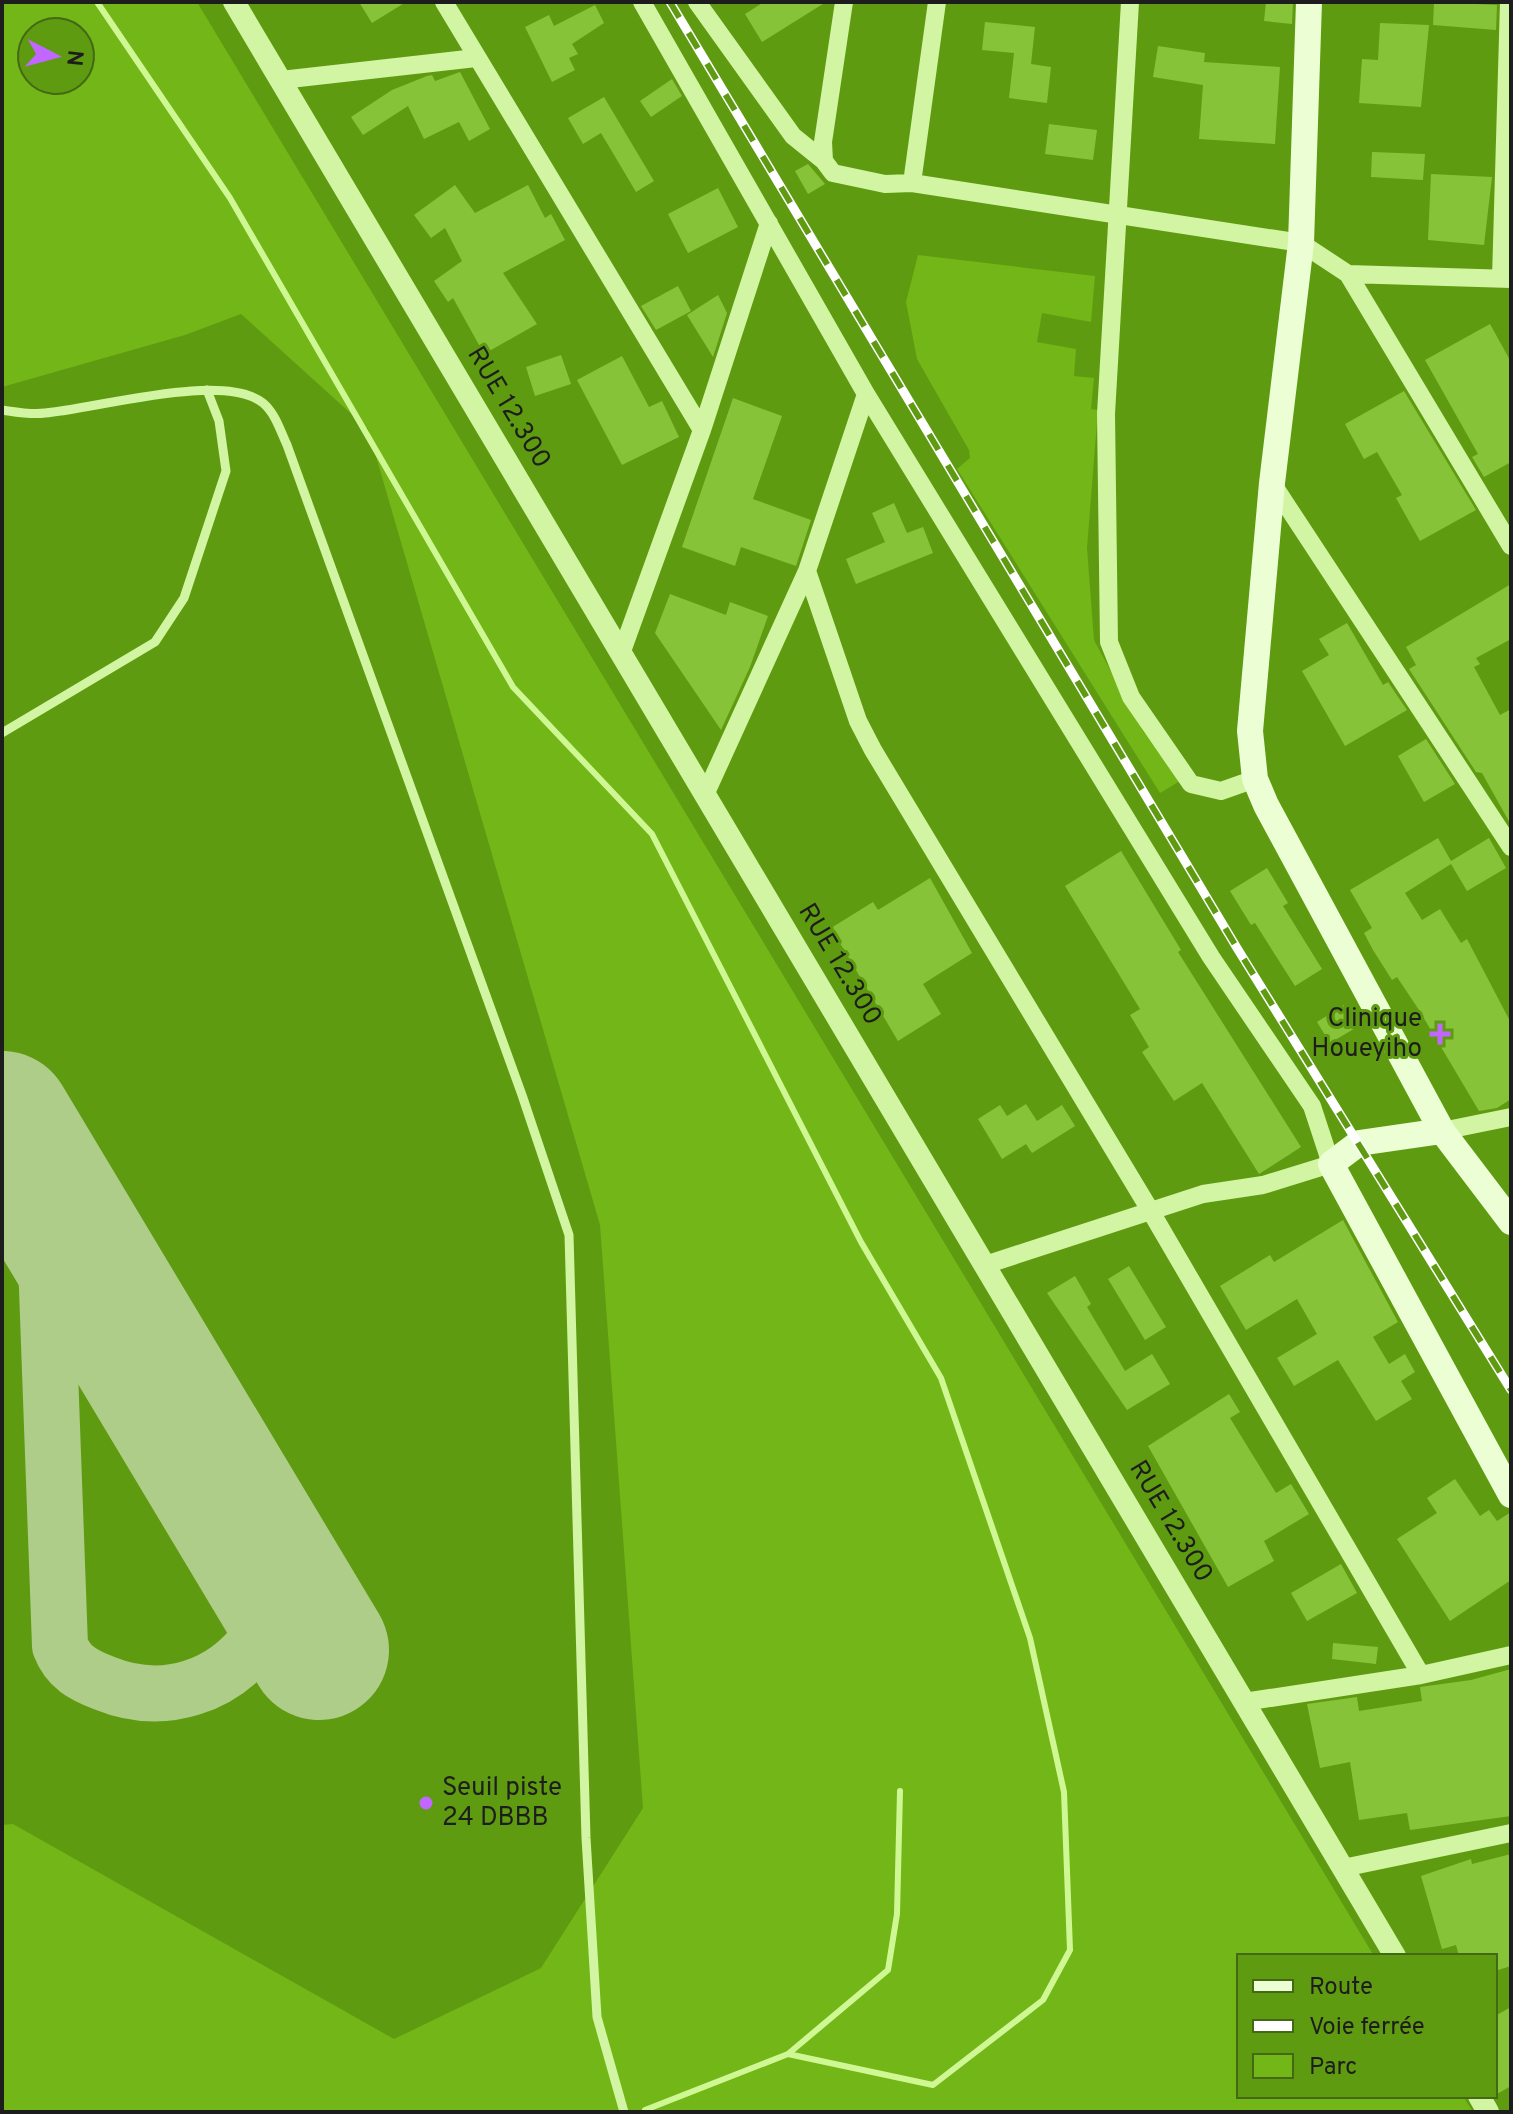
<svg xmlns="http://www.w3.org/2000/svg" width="1513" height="2114" font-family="Overpass,sans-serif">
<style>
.green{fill:#72b617;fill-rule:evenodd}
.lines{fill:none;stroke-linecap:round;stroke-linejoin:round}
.stream{stroke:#cff895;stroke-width:6}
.taxiway{stroke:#aecd88;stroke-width:56}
.runway{stroke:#aecd88;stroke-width:140}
.building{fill:#87c338}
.service{stroke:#d2f5a3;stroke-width:9}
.minor{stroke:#d2f5a3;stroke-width:18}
.tertiary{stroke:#d2f5a3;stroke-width:22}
.secondary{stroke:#ebfed4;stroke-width:26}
.rail-casing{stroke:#fff;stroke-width:9}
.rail{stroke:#5e9b10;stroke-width:6;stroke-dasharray:18;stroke-linecap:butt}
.poi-dot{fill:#c167ff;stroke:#5e9b10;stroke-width:3}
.labels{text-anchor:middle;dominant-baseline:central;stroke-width:6;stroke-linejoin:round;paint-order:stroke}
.street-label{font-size:26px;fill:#1d1d1d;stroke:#5e9b10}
.poi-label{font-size:26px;fill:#1d1d1d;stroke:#5e9b10;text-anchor:end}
</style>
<rect width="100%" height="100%" fill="#5e9b10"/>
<path class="green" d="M 2,2 L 197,2 L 1374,1956 L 1239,1956 L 1239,2096 L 1463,2096 L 1473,2112 L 2,2112 L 2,1825 L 13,1824 L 394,2039 L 541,1968 L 643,1808 L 600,1225 L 368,429 L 241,314 L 185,335 L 2,387 ZM 32,32 L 80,32 L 80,80 L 32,80 Z
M 918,255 L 1095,276 L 1091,322 L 1042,313 L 1037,342 L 1076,349 L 1074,376 L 1094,378 L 1091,409 L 1098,410 L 1087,548 L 1094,640 L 1143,731 L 1180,781 L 1160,793 L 957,469 L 970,458 L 969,450 L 917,359 L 906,302 Z"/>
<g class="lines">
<path class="stream" d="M 97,2 L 230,198 L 513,687 L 652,834 L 861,1242 L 941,1378 L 1030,1638 L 1064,1792 L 1070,1950 L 1043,2000 L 933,2085 L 788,2054 L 645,2110
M 788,2054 L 888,1970 L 897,1914 L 900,1791"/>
<path class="taxiway" d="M 33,1173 L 43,1206 L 45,1234 L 60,1646 C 68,1667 83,1675 104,1683 C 229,1734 336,1586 260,1478 C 239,1448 204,1438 178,1415"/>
<path class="runway" d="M 2,1121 L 319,1650"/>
</g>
<path class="building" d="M 359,2 L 406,2 L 372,23 Z
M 764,2 L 826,2 L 762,42 L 745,14 Z
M 1266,2 L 1293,2 L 1292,24 L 1264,21 Z
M 1434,2 L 1497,5 L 1496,30 L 1433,25 Z
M 595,5 L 604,23 L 572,44 L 578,54 L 569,58 L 575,70 L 552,82 L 525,27 L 549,15 L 554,26 Z
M 985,22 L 1035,27 L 1031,64 L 1051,67 L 1047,103 L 1009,98 L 1014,53 L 982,50 Z
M 1380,23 L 1429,25 L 1421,107 L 1359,103 L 1362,59 L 1378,60 Z
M 1158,46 L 1205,53 L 1204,62 L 1280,67 L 1275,144 L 1199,139 L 1203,85 L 1153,77 Z
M 460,72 L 490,129 L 469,141 L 459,122 L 424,139 L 408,106 L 363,135 L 351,117 L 392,90 L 427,76 L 432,75 L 435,81 Z
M 672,79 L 682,96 L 651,117 L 640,101 Z
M 604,97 L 654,181 L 636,192 L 601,133 L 583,144 L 568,118 Z
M 1049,124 L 1097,130 L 1093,160 L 1045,154 Z
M 1372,152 L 1425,154 L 1423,180 L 1371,177 Z
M 808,164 L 825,184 L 808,194 L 795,171 Z
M 1431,174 L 1492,177 L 1484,245 L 1428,240 Z
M 455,185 L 475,213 L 528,185 L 545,218 L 551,214 L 565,240 L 503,273 L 537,324 L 484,354 L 453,298 L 448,302 L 434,281 L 462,261 L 445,228 L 431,238 L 414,215 Z
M 718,188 L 738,227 L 688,253 L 668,214 Z
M 678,286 L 691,311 L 656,330 L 641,306 Z
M 718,295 L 727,313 L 713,357 L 687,315 Z
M 1490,324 L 1511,362 L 1511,462 L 1484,477 L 1472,457 L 1478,454 L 1425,360 Z
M 561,355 L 571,384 L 535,396 L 526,367 Z
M 622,356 L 649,407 L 662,401 L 679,437 L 622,465 L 577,380 Z
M 1404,391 L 1476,510 L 1420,541 L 1396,498 L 1402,495 L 1377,452 L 1364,459 L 1345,424 Z
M 733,398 L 782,416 L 753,499 L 811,520 L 796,566 L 741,547 L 735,566 L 682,547 Z
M 894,503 L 907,533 L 923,527 L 933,553 L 856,584 L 846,559 L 885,542 L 872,513 Z
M 1511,584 L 1511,639 L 1476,658 L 1480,664 L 1474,667 L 1500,715 L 1511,709 L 1511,825 L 1482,773 L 1476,772 L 1409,669 L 1416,665 L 1406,647 Z
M 670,594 L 726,615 L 730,602 L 768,616 L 750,667 L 721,730 L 655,633 Z
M 1347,623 L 1383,685 L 1388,682 L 1407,710 L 1345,746 L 1302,671 L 1329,655 L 1319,639 Z
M 1426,739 L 1455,784 L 1424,802 L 1398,756 Z
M 1438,838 L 1451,861 L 1489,838 L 1506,868 L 1467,891 L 1451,864 L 1405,893 L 1422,920 L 1440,909 L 1461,943 L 1467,939 L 1511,1023 L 1511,1099 L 1497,1108 L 1479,1111 L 1419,1010 L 1397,977 L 1392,980 L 1373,950 L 1364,933 L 1372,928 L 1350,890 Z
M 1121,851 L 1181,950 L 1178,952 L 1301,1147 L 1259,1174 L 1202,1083 L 1174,1101 L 1142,1052 L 1149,1047 L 1130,1015 L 1140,1009 L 1065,886 Z
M 1267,868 L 1288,903 L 1283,906 L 1322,969 L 1295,986 L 1255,923 L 1251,925 L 1230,891 Z
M 930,878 L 972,953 L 923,984 L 941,1014 L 898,1041 L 831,928 L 873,902 L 878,910 Z
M 1344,1005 L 1357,1027 L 1330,1043 L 1317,1022 Z
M 1026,1104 L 1037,1121 L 1062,1105 L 1075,1126 L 1032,1153 L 1026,1144 L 1002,1159 L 978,1119 L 1000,1105 L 1007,1116 Z
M 1343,1220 L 1398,1322 L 1373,1337 L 1389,1364 L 1405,1354 L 1415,1372 L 1401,1381 L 1412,1399 L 1376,1421 L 1338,1360 L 1294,1386 L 1277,1358 L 1317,1334 L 1297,1299 L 1246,1330 L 1220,1286 L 1270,1255 L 1274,1262 Z
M 1129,1266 L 1166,1327 L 1145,1340 L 1108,1279 Z
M 1075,1276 L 1091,1304 L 1087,1307 L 1125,1371 L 1152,1354 L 1170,1384 L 1127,1410 L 1047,1293 Z
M 1229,1394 L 1240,1412 L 1230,1418 L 1276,1493 L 1291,1484 L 1309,1514 L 1264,1541 L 1274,1561 L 1228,1587 L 1148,1446 Z
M 1455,1479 L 1480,1516 L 1489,1510 L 1497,1521 L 1511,1512 L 1511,1580 L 1450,1621 L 1397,1539 L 1437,1513 L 1427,1498 Z
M 1341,1564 L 1357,1593 L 1307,1621 L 1291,1593 Z
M 1333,1643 L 1378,1647 L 1376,1664 L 1332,1659 Z
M 1511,1669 L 1511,1816 L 1410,1830 L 1407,1813 L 1359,1820 L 1350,1762 L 1320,1768 L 1307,1704 L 1357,1697 L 1359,1711 L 1422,1701 L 1420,1687 L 1471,1680 Z
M 1511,1854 L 1511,1966 L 1495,1971 L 1495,1956 L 1459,1956 L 1456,1945 L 1442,1949 L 1421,1876 L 1471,1859 L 1472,1864 Z
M 1511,2007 L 1511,2086 L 1495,2095 L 1495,2016 Z"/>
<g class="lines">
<path class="service" d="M 2,410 C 16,412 31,415 45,413 C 95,409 223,371 263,403 C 275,413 280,430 287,445 L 522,1095 L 569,1235 L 586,1838 L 597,2017 L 624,2112
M 2,733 L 155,642 L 184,598 L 226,471 L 219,421 L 207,390"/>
<path class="minor" d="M 444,2 L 702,430
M 642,2 L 866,394 L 1211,957 L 1312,1106 L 1331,1164 L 1263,1185 L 1203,1194 L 985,1265
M 697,2 L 793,136 L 824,161
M 844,2 L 823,142 L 824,161 L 833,173 L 885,184 L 912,183 L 1301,243 L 1348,274 L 1511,279
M 1130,2 L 1106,414 L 1109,642 L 1131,697 L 1191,784 L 1221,791 L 1255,779
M 281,80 L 476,58
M 912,183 L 937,2
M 1348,274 L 1511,546
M 1501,278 L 1509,2
M 1272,483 L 1511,847
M 807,571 L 858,721 L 873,750 L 1150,1210 L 1421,1675
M 621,654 L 702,430 L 769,223
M 705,795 L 807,571 L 866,394
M 1442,1131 L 1511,1117
M 1244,1702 L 1421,1675 L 1511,1655
M 1343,1868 L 1511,1833"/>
<path class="tertiary" d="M 234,2 L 1395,1956
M 1479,2096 L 1488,2112"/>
<path class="secondary" d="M 1309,2 L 1301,243 L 1272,483 L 1250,731 L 1255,779 L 1266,805 L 1442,1131 L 1511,1222
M 1442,1131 L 1359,1143 L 1331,1164 L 1511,1495"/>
<defs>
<path id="rail" d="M 670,2 L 1237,948 L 1511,1390"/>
</defs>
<use href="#rail" class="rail-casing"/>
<use href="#rail" class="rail"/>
</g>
<g class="poi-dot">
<path d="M1436 1022h8v8h8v8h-8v8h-8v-8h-8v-8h8z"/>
<circle cx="426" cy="1803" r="8"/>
</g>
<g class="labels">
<g class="street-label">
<text transform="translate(508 408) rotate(59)">RUE 12.300</text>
<text transform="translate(839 965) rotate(59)">RUE 12.300</text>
<text transform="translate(1170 1522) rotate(59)">RUE 12.300</text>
</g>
<g class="poi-label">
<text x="1422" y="1019">Clinique<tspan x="1422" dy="30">Houeyiho</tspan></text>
<text x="442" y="1788" text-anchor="start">Seuil piste<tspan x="442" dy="30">24 DBBB</tspan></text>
</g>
</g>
<rect width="1513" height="2114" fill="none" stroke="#1d1d1d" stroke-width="8"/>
<rect x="1237" y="1954" width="260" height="144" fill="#5e9b10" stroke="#446915" stroke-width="2"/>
<rect x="1253" y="1980" width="40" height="12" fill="#ebfed4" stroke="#446915" stroke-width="2"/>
<text x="1309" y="1994" font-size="24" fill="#1d1d1d">Route</text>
<rect x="1253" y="2020" width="40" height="12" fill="#ffffff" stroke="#446915" stroke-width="2"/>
<text x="1309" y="2034" font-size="24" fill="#1d1d1d">Voie ferrée</text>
<rect x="1253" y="2054" width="40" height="24" fill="#72b617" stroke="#446915" stroke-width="2"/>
<text x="1309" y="2074" font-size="24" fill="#1d1d1d">Parc</text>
<g transform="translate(56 56) rotate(96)"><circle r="38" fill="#5e9b10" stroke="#446915" stroke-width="2"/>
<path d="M0-6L14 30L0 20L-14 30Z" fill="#c167ff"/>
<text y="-12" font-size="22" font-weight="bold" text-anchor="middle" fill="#1d1d1d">N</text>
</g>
</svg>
